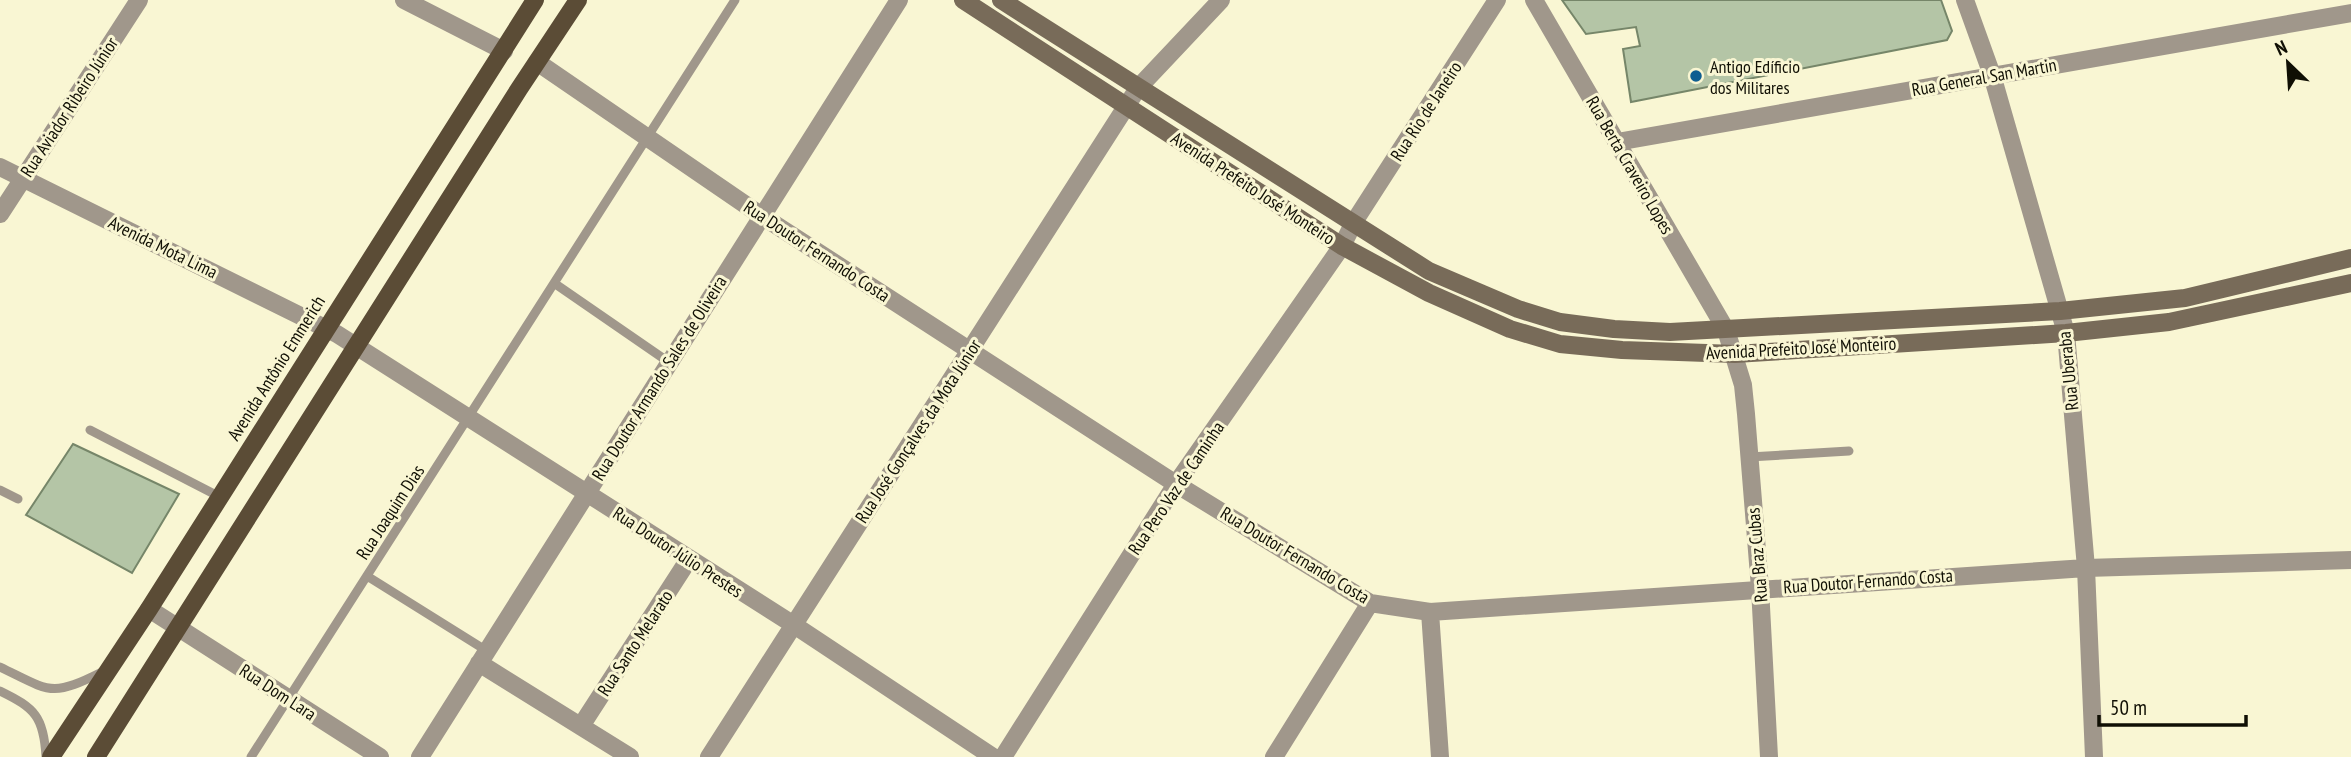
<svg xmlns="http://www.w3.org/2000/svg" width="2351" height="757" font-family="'PT Sans Narrow',sans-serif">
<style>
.building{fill:#b4c5a6;stroke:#768669;stroke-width:2}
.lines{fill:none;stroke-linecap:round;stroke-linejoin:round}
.lane{stroke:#a0978b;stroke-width:9}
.street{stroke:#a0978b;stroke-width:18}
.secondary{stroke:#786b59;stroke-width:18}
.primary{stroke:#5b4c36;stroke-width:18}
.poi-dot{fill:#0e5e91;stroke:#f9f6d3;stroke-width:2.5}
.labels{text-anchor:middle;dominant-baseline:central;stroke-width:6;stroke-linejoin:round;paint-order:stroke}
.poi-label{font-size:18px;fill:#100f04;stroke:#f9f6d3;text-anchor:start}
.street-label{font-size:18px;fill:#100f04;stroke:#f9f6d3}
</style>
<rect width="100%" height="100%" fill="#f9f6d3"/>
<path class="building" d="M 1562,0 L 1941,0 L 1952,31 L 1947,40 L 1631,102 L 1623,49 L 1640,46 L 1636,27 L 1586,34 Z
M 73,444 L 179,494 L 132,573 L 26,515 Z"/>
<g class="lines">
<path class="lane" d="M 554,283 L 670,363
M 90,430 L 220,497
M 1749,457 L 1849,451
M 0,490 L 18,499
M 367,576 L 487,651
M 0,667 C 50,691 50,698 102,672
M 0,691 C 35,708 44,717 46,757
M 251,757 L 735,0"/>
<path class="street" d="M 404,0 L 504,51
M 1534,0 L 1726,330 L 1743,385 L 1746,414 L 1760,588 L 1769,757
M 1965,0 L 1992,75 L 2066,333 L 2086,568 L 2094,757
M 537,62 L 762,216 L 1176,484 L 1370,603 L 1430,612 L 2086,568 L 2351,560
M 1617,142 L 2351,13
M 0,167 L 337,334 L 794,625 L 993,757
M 0,214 L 139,0
M 149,609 L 380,757
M 1430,612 L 1440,757
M 479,663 L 630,757
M 581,726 L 689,559
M 420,757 L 899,0
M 709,757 L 1138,88 L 1221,0
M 1003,757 L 1176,484 L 1342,246 L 1354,222 L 1497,0
M 1274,757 L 1370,603"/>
<path class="secondary" d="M 963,0 L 1342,246 L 1429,293 L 1510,329 L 1560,344 L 1622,350 L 1735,354 L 2066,333 L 2169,322 L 2351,283
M 1001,0 L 1429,271 L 1518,309 L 1560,322 L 1614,329 L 1670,332 L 2060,311 L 2185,298 L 2351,258"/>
<path class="primary" d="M 51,757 L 149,609 L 535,0
M 96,757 L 519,89 L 578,0"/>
</g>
<circle class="poi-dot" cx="1696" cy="76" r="7"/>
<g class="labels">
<g class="poi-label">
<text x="1710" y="66">Antigo Edíficio<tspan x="1710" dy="21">dos Militares</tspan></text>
</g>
<g class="street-label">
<text transform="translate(1984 77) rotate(-10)">Rua General San Martin</text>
<text transform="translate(69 107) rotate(-57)">Rua Aviador Ribeiro Júnior</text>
<text transform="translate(1426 111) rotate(-57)">Rua Rio de Janeiro</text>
<text transform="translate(1630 165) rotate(60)">Rua Berta Craveiro Lopes</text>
<text transform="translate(1253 188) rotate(33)">Avenida Prefeito José Monteiro</text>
<text transform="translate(163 247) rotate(26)">Avenida Mota Lima</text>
<text transform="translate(817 251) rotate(33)">Rua Doutor Fernando Costa</text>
<text transform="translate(1801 348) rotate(-3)">Avenida Prefeito José Monteiro</text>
<text transform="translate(276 368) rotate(-58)">Avenida Antônio Emmerich</text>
<text transform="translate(2068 371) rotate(-96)">Rua Uberaba</text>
<text transform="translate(659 378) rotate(-58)">Rua Doutor Armando Sales de Oliveira</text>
<text transform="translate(918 431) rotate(-57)">Rua José Gonçalves da Mota Júnior</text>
<text transform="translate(1176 488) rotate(-56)">Rua Pero Vaz de Caminha</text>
<text transform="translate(390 512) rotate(-57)">Rua Joaquim Dias</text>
<text transform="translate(678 552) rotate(33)">Rua Doutor Júlio Prestes</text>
<text transform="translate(1295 555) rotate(31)">Rua Doutor Fernando Costa</text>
<text transform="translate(1757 555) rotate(-95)">Rua Braz Cubas</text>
<text transform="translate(1868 581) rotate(-4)">Rua Doutor Fernando Costa</text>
<text transform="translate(635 643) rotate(-57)">Rua Santo Melarato</text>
<text transform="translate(278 692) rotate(33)">Rua Dom Lara</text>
</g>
</g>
<g transform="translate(2288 63) rotate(335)" stroke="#f9f6d3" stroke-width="5" paint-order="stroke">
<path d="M0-5L12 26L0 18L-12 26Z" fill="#100f04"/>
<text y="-10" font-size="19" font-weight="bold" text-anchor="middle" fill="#100f04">N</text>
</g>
<path d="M2099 715v10h147v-10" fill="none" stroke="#100f04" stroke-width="3.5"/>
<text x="2110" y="715" font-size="21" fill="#100f04" stroke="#f9f6d3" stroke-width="5" paint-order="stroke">50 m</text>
</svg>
